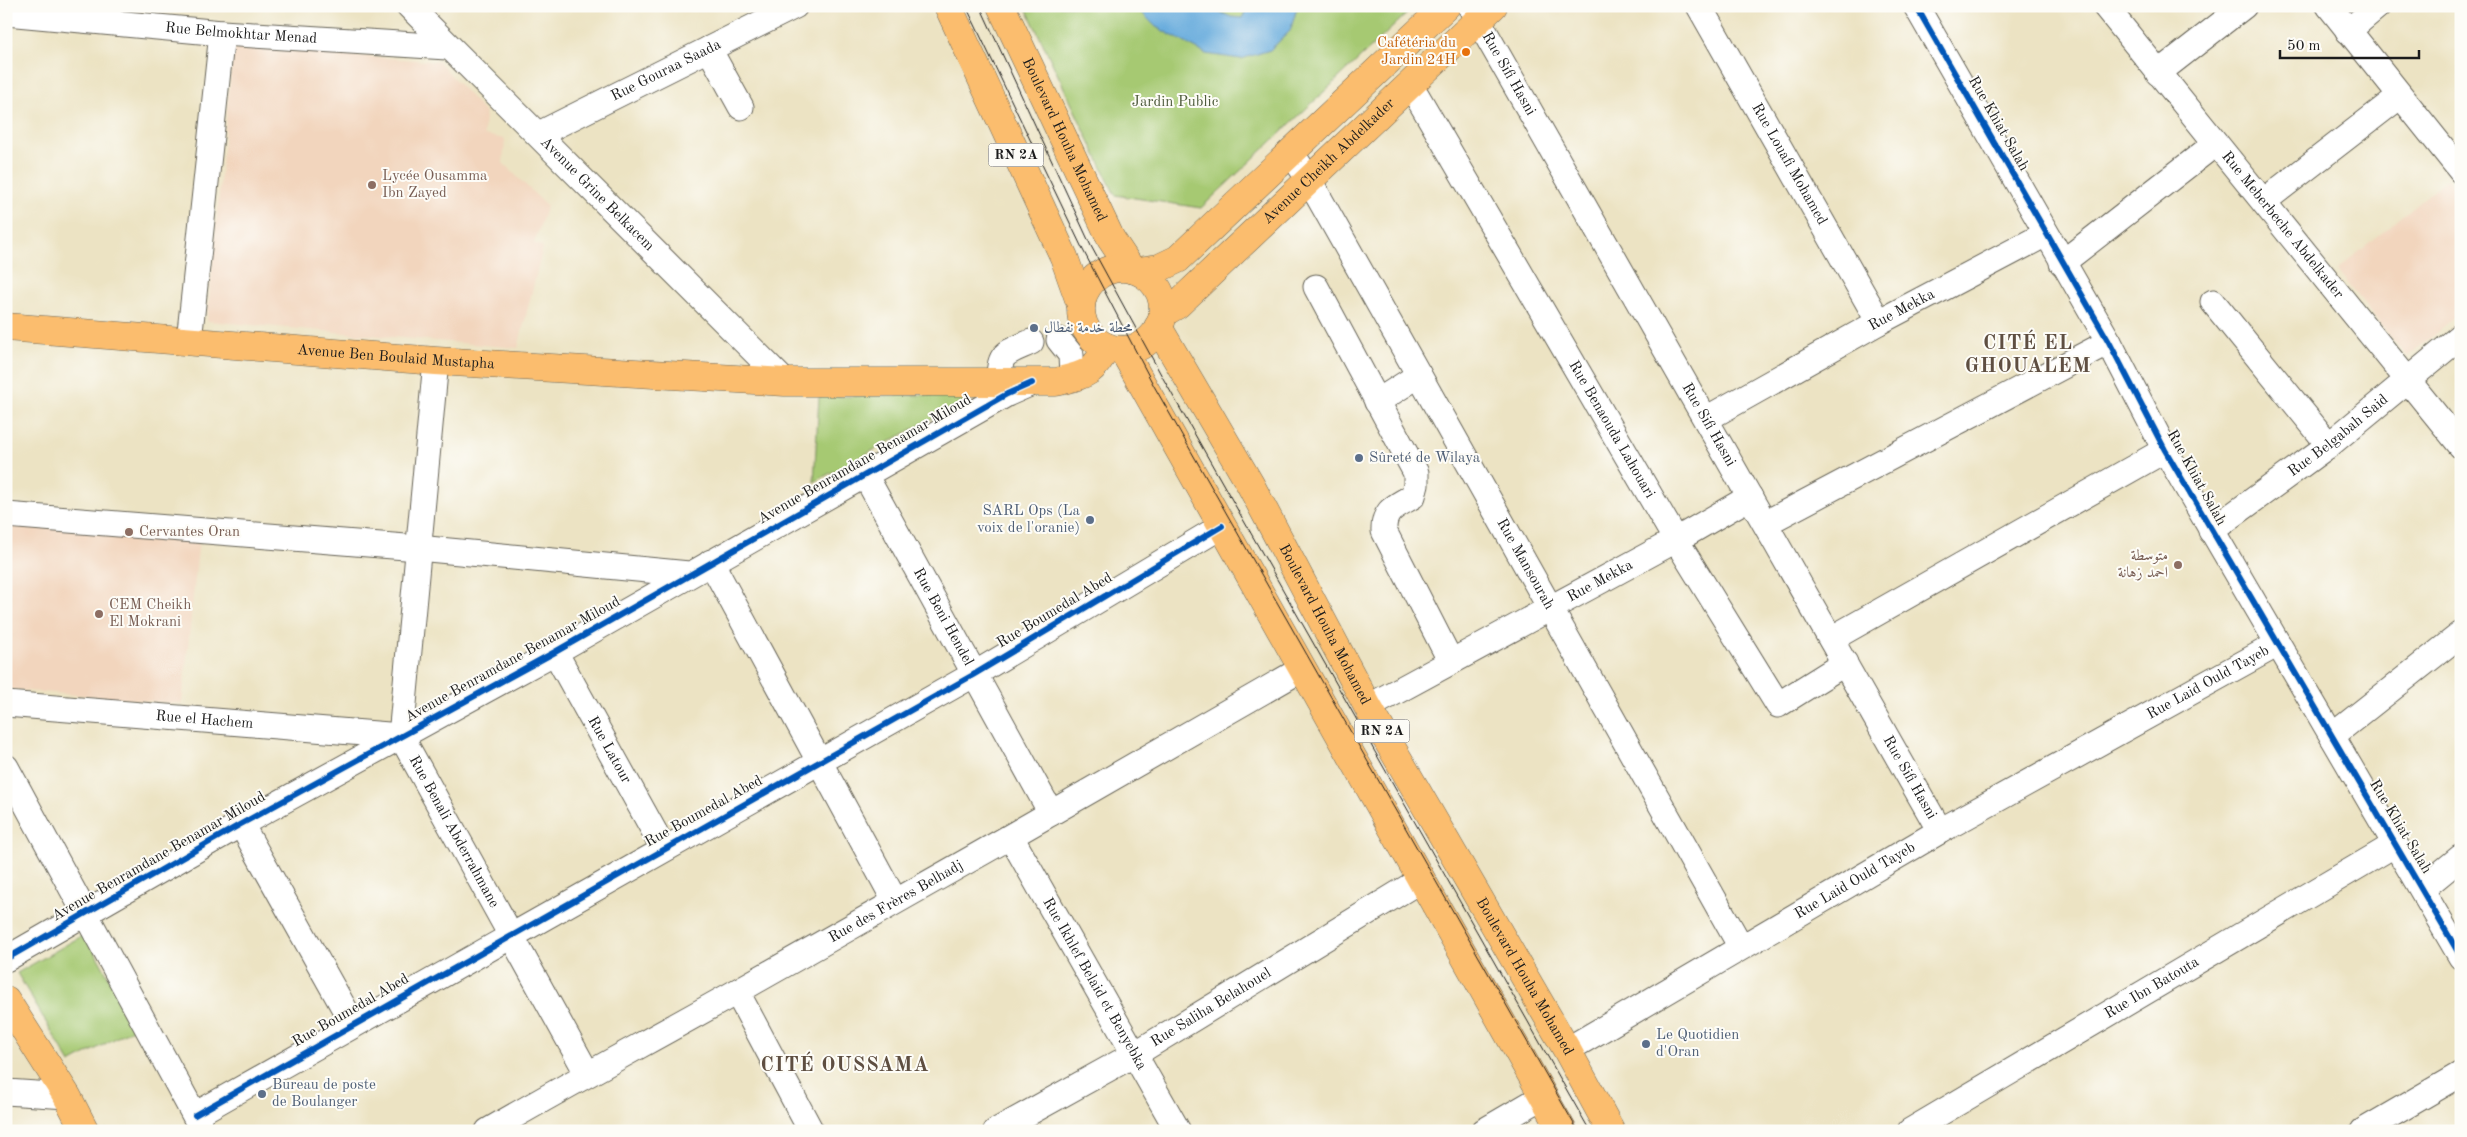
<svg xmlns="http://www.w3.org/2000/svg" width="2467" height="1137" font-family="'Old Standard TT',Amiri,serif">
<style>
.built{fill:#f2d5bd}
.green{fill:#a6c972;stroke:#617247}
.water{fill:#67acdd;stroke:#42647c}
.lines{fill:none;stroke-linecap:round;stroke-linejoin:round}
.minor-casing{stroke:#656256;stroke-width:27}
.major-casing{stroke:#656256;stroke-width:29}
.minor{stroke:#fff;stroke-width:25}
.major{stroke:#fbbd6e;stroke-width:28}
.tram{stroke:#1c1c1c;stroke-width:1}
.cycleway-casing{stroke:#fdfcf7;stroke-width:9}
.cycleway{stroke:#0057b8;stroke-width:6}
.food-dot{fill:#e8710a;stroke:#fdfcf7;stroke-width:2}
.education-dot{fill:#8d6e63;stroke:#fdfcf7;stroke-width:2}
.service-dot{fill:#5c6f8a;stroke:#fdfcf7;stroke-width:2}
.labels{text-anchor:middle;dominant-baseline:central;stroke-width:4;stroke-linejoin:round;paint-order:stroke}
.shield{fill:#fdfcf7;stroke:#605f5e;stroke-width:1}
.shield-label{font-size:14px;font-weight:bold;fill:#1c1c1c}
.street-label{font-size:15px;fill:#1c1c1c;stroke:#fdfcf7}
.food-label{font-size:15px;fill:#c56008;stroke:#fdfcf7;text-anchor:end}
.park-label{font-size:15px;fill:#4c593a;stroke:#fdfcf7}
.education-label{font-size:15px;fill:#785e54;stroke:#fdfcf7;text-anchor:start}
.service-label{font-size:15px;fill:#4e5e75;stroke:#fdfcf7;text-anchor:start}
.district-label{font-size:20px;font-weight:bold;letter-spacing:1px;fill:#5e4e41;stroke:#fdfcf7}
</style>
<rect width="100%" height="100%" fill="#fdfcf7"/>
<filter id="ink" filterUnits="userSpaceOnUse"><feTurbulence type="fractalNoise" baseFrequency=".02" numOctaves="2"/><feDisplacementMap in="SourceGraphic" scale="10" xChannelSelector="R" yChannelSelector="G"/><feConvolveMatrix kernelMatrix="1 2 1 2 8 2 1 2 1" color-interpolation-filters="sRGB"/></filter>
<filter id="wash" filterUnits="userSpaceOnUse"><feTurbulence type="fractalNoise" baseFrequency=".0096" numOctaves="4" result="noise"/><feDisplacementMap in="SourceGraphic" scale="20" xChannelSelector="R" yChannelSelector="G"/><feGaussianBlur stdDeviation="1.12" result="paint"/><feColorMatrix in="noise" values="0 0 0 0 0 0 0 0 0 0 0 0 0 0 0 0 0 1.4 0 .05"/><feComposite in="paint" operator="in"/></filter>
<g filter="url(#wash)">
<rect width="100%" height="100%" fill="#ece3c3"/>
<path class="built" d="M 233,46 L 439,62 L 485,113 L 484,135 L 505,139 L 503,163 L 547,206 L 534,243 L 543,247 L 518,348 L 207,321 Z
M 2447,179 L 2461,196 L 2461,312 L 2407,357 L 2337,270 Z
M 6,523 L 199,539 L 182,704 L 6,689 Z"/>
<path class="green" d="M 1025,6 L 1415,6 L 1201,208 L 1115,195 Z
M 978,394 L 814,482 L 819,397 Z
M 85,934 L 136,1027 L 70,1063 L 17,973 Z"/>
<path class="water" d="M 1135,6 L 1207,6 L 1231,17 L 1242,18 L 1248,6 L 1296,6 L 1297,8 L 1290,31 L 1270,50 L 1241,59 L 1206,54 L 1156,27 Z"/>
</g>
<g filter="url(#ink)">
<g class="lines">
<defs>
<g id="minor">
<path id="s1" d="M 409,6 L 785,382"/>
<path id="s2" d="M 1470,6 L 1940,831"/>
<path id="s3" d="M 1699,6 L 1879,322"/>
<path d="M 1916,6 L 2109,342 L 2165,450 L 2461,957"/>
<path id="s4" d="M 2105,6 L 2461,446"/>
<path d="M 2329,6 L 2461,171"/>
<path id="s5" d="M 6,13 L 222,33 L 447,47"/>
<path d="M 2348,31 L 2378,6"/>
<path d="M 709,49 L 741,107"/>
<path d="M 2158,73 L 2244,6"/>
<path id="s6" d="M 1410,84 L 1676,540 L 1778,705 L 1845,663"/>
<path id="s7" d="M 539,134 L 795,6"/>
<path id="s8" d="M 1291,152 L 1309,180 L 1741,947"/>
<path d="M 2264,201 L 2400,96"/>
<path d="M 2062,263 L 2215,144"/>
<path d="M 1316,287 L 1416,473 L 1416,485 L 1413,496 C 1397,506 1383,509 1384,531 L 1451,662"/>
<path d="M 2213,302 L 2329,445"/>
<path d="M 1059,340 L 1071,355 L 1072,377"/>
<path d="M 189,341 L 222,33"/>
<path id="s9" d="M 436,361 L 401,736 L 587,1073"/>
<path d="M 999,383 C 999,352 1004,354 1031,342"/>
<path d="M 1377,402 L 1419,375"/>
<path id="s10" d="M 1706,419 L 1879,322 L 2046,234"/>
<path id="s11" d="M 865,475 L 1051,813"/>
<path d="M 6,515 L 418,548 L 689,574"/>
<path d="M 1766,523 L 2109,342"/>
<path id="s12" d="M 2211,531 L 2329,445 L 2461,336"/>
<path d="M 711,562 L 895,901"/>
<path d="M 1831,639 L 2165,450"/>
<path id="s13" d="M 555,652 L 664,849"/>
<path id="s14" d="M 6,704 L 401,736"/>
<path id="s15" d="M 1368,707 L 1676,540 L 1750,497"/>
<path d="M 2332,736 L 2461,634"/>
<path d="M 6,767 L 203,1131"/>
<path d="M 241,824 L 353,1024"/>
<path id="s16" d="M 1011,837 L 1178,1131"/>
<path d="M 2422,889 L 2461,857"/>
<path d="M 6,959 L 241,824 L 555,652 L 1007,394 L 1032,383"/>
<path d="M 737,992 L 811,1131"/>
<path id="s17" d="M 1567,1050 L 1940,831 L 2278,644"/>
<path d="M 6,1092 L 67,1096"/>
<path d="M 195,1115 L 973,675 L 1222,526"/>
<path id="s18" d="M 488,1131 C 570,1083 655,1038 738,991 C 927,885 1114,777 1302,669"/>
<path id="s19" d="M 996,1131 L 1135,1054 L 1422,879"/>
<path d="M 1484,1131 L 1544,1096"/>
<path id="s20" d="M 1910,1131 L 2394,845"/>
<path d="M 2363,1131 L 2461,1074"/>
</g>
<g id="major">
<path d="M 948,6 L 1064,257 L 1081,305"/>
<path id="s21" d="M 1001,6 L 1111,239 L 1131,269"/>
<circle cx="1122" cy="309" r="41"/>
<path d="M 1138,271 L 1159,268 L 1178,259 L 1446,6"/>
<path id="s22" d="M 1163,313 L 1177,305 L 1493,6"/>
<path id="s23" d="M 6,327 L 436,361 L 785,382 L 1056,382 C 1086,374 1092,375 1107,347"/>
<path id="s24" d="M 1158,327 L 1250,484 L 1368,707 L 1567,1050 L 1611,1131"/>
<path d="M 1123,350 L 1563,1131"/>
<path d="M 6,1000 L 67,1096 L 85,1131"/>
</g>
</defs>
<use href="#minor" class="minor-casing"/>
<use href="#major" class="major-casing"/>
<use href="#minor" class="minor"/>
<use href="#major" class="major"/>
<path class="tram" d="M 966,6 L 1083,250 L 1154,386 L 1578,1131
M 980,6 L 1091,246 L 1164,380 L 1590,1131"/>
<defs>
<path id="cycleway" d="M 1916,6 L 2109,342 L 2165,450 L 2461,957
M 6,959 L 241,824 L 555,652 L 1007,394 L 1032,383
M 195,1115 L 973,675 L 1222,526"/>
</defs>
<use href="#cycleway" class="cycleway-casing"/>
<use href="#cycleway" class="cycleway"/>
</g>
</g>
<circle class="food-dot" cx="1466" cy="52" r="5"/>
<g class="education-dot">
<circle cx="372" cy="185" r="5"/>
<circle cx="129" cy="532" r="5"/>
<circle cx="2178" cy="565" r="5"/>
<circle cx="99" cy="614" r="5"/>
</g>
<g class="service-dot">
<circle cx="1034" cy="328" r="5"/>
<circle cx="1359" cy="458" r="5"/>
<circle cx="1090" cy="520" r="5"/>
<circle cx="1646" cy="1044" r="5"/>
<circle cx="262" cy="1094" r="5"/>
</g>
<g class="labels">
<g class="shield">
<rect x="988.5" y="143.5" width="55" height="23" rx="4"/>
<rect x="1354.5" y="719.5" width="55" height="23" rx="4"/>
</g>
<g class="shield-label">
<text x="1016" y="155">RN 2A</text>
<text x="1382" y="731">RN 2A</text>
</g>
<g class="street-label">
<text stroke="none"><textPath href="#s5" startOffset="236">Rue Belmokhtar Menad</textPath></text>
<text stroke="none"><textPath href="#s7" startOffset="142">Rue Gouraa Saada</textPath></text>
<text stroke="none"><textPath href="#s2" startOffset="78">Rue Sifi Hasni</textPath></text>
<text transform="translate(1998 124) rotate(60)">Rue Khiat Salah</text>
<text stroke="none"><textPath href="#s21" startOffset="148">Boulevard Houha Mohamed</textPath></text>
<text stroke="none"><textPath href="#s22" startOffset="225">Avenue Cheikh Abdelkader</textPath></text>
<text stroke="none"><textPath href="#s3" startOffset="182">Rue Louafi Mohamed</textPath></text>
<text stroke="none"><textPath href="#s1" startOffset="266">Avenue Grine Belkacem</textPath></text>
<text stroke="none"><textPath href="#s4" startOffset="282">Rue Meberbeche Abdelkader</textPath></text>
<text stroke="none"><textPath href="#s10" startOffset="224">Rue Mekka</textPath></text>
<text stroke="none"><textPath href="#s23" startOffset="391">Avenue Ben Boulaid Mustapha</textPath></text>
<text stroke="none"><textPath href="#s2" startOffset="482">Rue Sifi Hasni</textPath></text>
<text stroke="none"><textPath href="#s6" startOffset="400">Rue Benaouda Lahouari</textPath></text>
<text stroke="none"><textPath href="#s12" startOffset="159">Rue Belgabah Said</textPath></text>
<text transform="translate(865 460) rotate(-30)">Avenue Benramdane Benamar Miloud</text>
<text transform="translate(2196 478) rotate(61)">Rue Khiat Salah</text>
<text stroke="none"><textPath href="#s8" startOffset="474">Rue Mansourah</textPath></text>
<text stroke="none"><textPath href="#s15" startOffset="264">Rue Mekka</textPath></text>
<text transform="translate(1055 611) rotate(-31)">Rue Boumedal Abed</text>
<text stroke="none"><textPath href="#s11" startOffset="162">Rue Beni Hendel</textPath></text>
<text stroke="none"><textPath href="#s24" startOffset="341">Boulevard Houha Mohamed</textPath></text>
<text transform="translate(513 660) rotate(-29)">Avenue Benramdane Benamar Miloud</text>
<text stroke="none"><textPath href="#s17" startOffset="739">Rue Laid Ould Tayeb</textPath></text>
<text stroke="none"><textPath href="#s14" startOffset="199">Rue el Hachem</textPath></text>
<text stroke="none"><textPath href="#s13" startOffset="112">Rue Latour</textPath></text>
<text stroke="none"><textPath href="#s2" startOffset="888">Rue Sifi Hasni</textPath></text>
<text transform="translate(704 812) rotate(-29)">Rue Boumedal Abed</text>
<text transform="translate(2400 827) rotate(59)">Rue Khiat Salah</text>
<text stroke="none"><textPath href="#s9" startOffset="486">Rue Benali Abderrahmane</textPath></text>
<text transform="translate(159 857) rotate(-30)">Avenue Benramdane Benamar Miloud</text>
<text stroke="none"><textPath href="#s17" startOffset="334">Rue Laid Ould Tayeb</textPath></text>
<text stroke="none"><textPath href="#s18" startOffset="468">Rue des Frères Belhadj</textPath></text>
<text stroke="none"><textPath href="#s24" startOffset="746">Boulevard Houha Mohamed</textPath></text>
<text stroke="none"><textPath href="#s16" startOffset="169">Rue Ikhlef Belaid et Benyebka</textPath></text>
<text stroke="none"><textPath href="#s20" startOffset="281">Rue Ibn Batouta</textPath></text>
<text stroke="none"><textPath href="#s19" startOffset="248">Rue Saliha Belahouel</textPath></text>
<text transform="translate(351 1011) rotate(-30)">Rue Boumedal Abed</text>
</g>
<g class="food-label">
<text x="1456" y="43">Cafétéria du<tspan x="1456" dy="17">Jardin 24H</tspan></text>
</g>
<g class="park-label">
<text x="1175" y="102">Jardin Public</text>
</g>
<g class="education-label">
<text x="382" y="176">Lycée Ousamma<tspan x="382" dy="17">Ibn Zayed</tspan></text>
<text x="139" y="532">Cervantes Oran</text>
<text x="2168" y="556" text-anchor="end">متوسطة<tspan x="2168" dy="17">احمد زهانة</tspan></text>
<text x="109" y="605">CEM Cheikh<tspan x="109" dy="17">El Mokrani</tspan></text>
</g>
<g class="service-label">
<text x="1044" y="328">محطة خدمة نفطال</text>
<text x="1369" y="458">Sûreté de Wilaya</text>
<text x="1080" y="511" text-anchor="end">SARL Ops (La<tspan x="1080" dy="17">voix de l'oranie)</tspan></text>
<text x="1656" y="1035">Le Quotidien<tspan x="1656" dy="17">d'Oran</tspan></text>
<text x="272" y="1085">Bureau de poste<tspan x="272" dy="17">de Boulanger</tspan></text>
</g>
<g class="district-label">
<text x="2028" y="344">CITÉ EL<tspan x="2028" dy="23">GHOUALEM</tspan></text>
<text x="845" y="1066">CITÉ OUSSAMA</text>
</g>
</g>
<rect width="2467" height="1137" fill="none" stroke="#fdfcf7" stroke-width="25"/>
<path d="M2280 50v8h139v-8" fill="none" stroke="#1c1c1c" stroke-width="2.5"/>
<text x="2287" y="50" font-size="15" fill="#1c1c1c" stroke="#fdfcf7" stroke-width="4" paint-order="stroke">50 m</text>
</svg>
